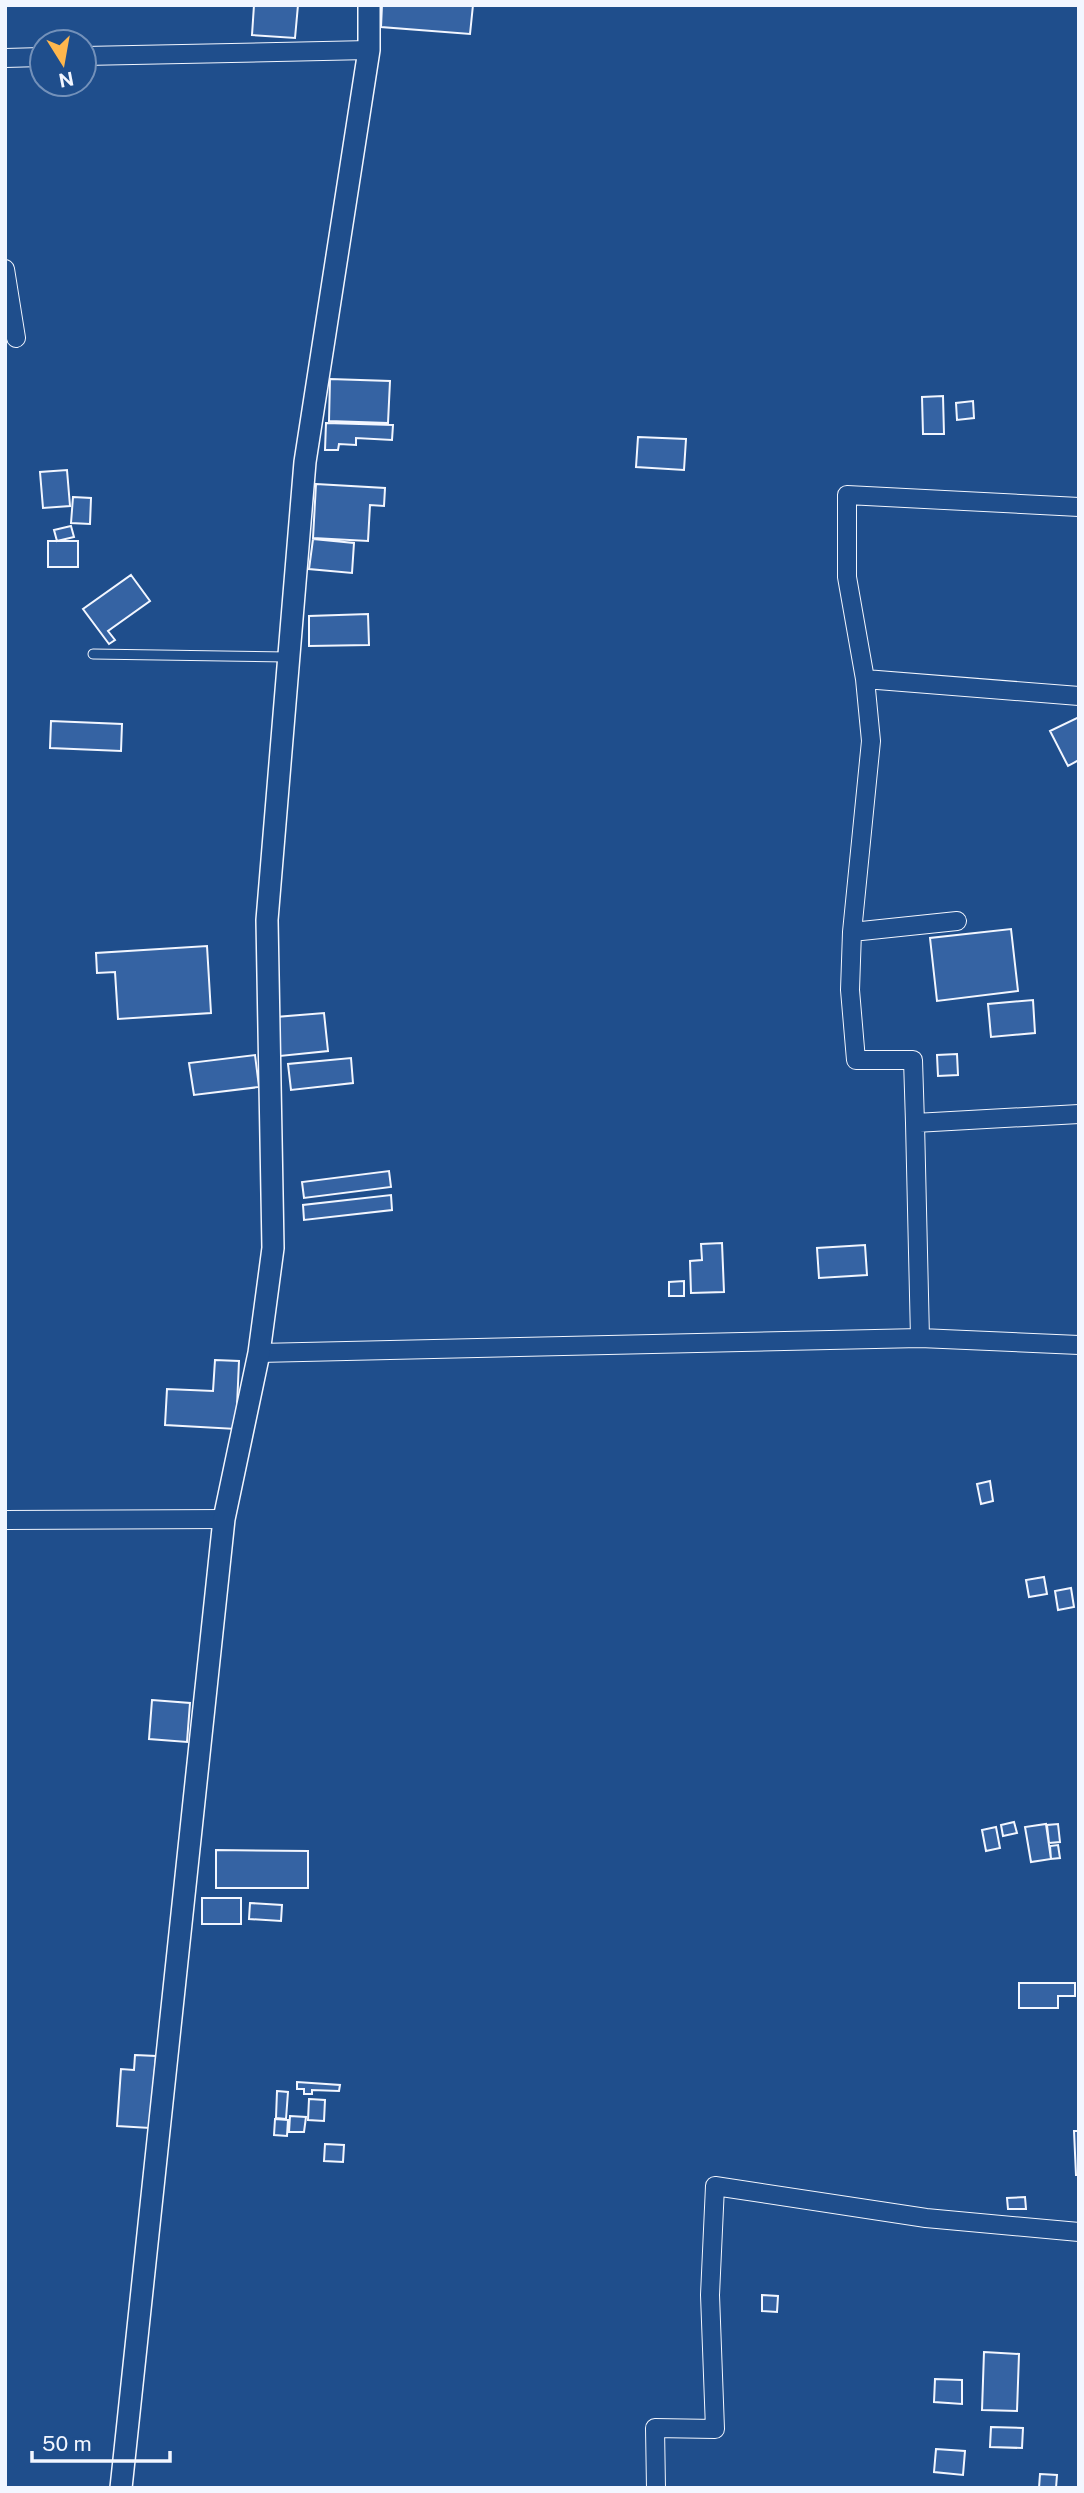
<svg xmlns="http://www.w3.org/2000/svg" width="1084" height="2493" font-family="'Public Sans',sans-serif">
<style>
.building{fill:#3563a3;stroke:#f2f6ff;stroke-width:2}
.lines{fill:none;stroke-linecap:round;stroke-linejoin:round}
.service-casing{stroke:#f2f6ff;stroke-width:11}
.minor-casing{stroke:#f2f6ff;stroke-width:20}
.tertiary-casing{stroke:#f2f6ff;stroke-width:24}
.service{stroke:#1f4e8c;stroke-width:9}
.minor{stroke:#1f4e8c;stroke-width:18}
.tertiary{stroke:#1f4e8c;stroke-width:21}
</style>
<rect width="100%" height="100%" fill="#1f4e8c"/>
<path class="building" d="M 254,5 L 298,5 L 295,38 L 252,35 Z
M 382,5 L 473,5 L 470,34 L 381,27 Z
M 330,379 L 390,381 L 388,423 L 329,421 Z
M 943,396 L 944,434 L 923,434 L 922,397 Z
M 973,401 L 974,418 L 957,420 L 956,403 Z
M 326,423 L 393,425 L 392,440 L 356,438 L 356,445 L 339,444 L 338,450 L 325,450 Z
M 638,437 L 686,439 L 684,470 L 636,467 Z
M 67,470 L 70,506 L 43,508 L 40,472 Z
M 316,484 L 385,488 L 384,506 L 370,505 L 368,541 L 313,538 Z
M 73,497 L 91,498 L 90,524 L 71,523 Z
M 71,526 L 74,537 L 57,541 L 54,530 Z
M 313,539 L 354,543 L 352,573 L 309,569 Z
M 48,541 L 78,541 L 78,567 L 48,567 Z
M 131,575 L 150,601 L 108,631 L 115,640 L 109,644 L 83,609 Z
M 368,614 L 369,645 L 309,646 L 309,616 Z
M 1079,717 L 1079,760 L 1068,766 L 1050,731 Z
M 51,721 L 122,724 L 121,751 L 50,748 Z
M 1011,929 L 1018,991 L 937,1001 L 930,938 Z
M 207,946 L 211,1013 L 118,1019 L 115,972 L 97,973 L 96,953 Z
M 1033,1000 L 1035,1033 L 991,1037 L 988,1004 Z
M 324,1013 L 328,1051 L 280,1056 L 276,1017 Z
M 957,1054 L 958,1075 L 938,1076 L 937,1055 Z
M 255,1055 L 259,1087 L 194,1095 L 189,1063 Z
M 351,1058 L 353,1083 L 291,1090 L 288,1064 Z
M 389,1171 L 391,1187 L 304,1198 L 302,1182 Z
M 391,1195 L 392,1210 L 304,1220 L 303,1205 Z
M 722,1243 L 724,1292 L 691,1293 L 690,1261 L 702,1260 L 701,1244 Z
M 865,1245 L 867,1275 L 819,1278 L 817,1248 Z
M 684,1281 L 684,1296 L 669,1296 L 669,1282 Z
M 215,1360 L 239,1361 L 236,1429 L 165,1425 L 167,1389 L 213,1391 Z
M 990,1481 L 993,1501 L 981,1504 L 977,1484 Z
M 1044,1577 L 1047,1594 L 1029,1597 L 1026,1580 Z
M 1071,1588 L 1074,1607 L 1058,1610 L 1055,1591 Z
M 152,1700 L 190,1703 L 187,1742 L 149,1739 Z
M 1014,1822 L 1017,1833 L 1003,1836 L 1001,1825 Z
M 1046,1824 L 1051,1859 L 1031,1862 L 1025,1827 Z
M 1058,1824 L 1060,1842 L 1049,1843 L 1047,1825 Z
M 996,1827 L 1000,1848 L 986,1851 L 982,1830 Z
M 1058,1845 L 1060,1858 L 1051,1859 L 1050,1846 Z
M 216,1850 L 308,1851 L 308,1888 L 216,1888 Z
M 202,1898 L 241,1898 L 241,1924 L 202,1924 Z
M 250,1903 L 282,1905 L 281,1921 L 249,1919 Z
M 1019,1983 L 1075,1983 L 1075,1996 L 1058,1996 L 1058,2008 L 1019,2008 Z
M 135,2055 L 156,2056 L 150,2128 L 117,2126 L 121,2069 L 134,2070 Z
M 297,2082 L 340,2085 L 339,2091 L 312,2090 L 312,2094 L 304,2094 L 304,2089 L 297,2089 Z
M 277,2091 L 288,2092 L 286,2119 L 276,2118 Z
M 309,2099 L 325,2100 L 324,2121 L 308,2120 Z
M 290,2116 L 306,2117 L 304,2132 L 289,2132 Z
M 275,2119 L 288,2120 L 287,2136 L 274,2135 Z
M 1074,2131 L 1079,2131 L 1079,2175 L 1076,2175 Z
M 325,2144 L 344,2145 L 343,2162 L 324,2161 Z
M 1025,2197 L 1026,2209 L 1008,2209 L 1007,2198 Z
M 762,2295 L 778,2296 L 777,2312 L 762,2311 Z
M 984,2352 L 1019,2354 L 1017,2411 L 982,2410 Z
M 935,2379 L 962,2380 L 962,2404 L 934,2402 Z
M 991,2427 L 1023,2428 L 1022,2448 L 990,2447 Z
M 936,2449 L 965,2451 L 963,2475 L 934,2472 Z
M 1040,2474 L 1057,2475 L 1056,2488 L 1039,2488 Z"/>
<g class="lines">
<defs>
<path id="service" d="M 93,654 L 287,657"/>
<path id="minor" d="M 84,56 L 369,50
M 5,58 L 42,57
M 5,269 L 16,338
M 1079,507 L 847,495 L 847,577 L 865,679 L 871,741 L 852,932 L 850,990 L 856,1060 L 913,1060 L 915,1123 L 1079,1114
M 865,679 L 1079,696
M 852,932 L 957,921
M 915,1123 L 920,1338 L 1079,1345
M 259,1353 L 920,1338
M 5,1520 L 224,1519
M 656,2488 L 655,2428 L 715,2429 L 710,2295 L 715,2186 L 926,2218 L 1079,2232"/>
<path id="tertiary" d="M 121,2488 L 224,1519 L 259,1353 L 273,1248 L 267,920 L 305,462 L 369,50 L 369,5"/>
</defs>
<use href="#service" class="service-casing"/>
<use href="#minor" class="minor-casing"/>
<use href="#tertiary" class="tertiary-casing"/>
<use href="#service" class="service"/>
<use href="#minor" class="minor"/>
<use href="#tertiary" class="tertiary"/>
</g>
<rect width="1084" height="2493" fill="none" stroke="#f2f6ff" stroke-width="14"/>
<g transform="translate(63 63) rotate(169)"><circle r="33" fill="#1f4e8c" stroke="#7391ba" stroke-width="2"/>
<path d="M0-5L12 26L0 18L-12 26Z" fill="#ffb74d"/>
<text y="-10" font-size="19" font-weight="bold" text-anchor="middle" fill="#f2f6ff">N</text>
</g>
<path d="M32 2451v10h138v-10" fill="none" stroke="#f2f6ff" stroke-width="3.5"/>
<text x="42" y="2451" font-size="21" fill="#f2f6ff" stroke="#1f4e8c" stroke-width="5" paint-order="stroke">50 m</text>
</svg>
